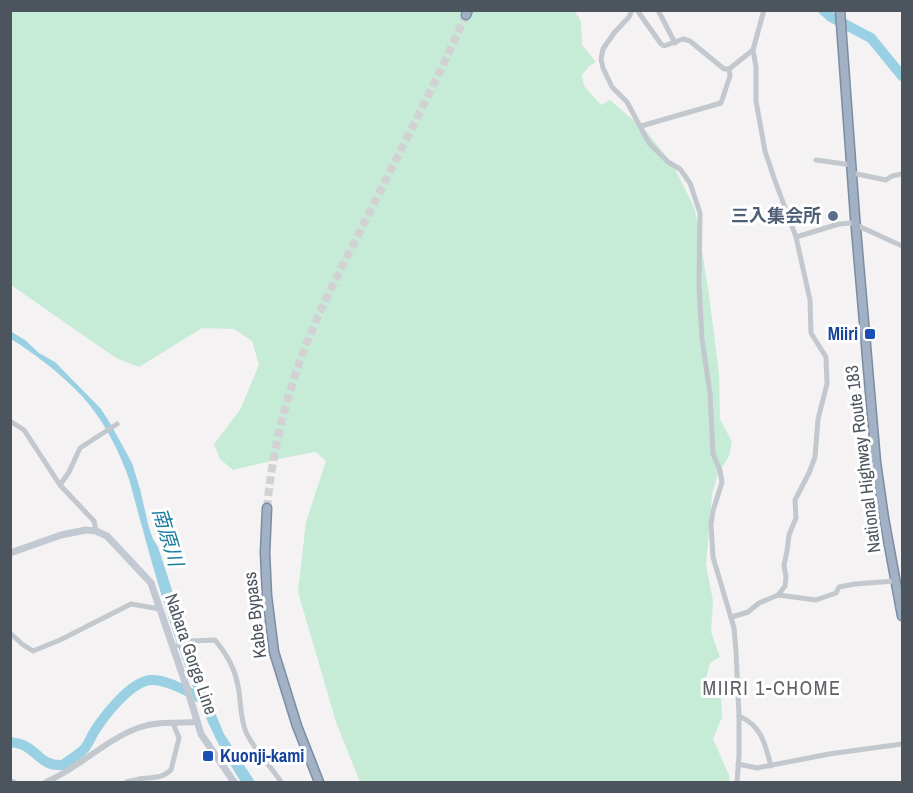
<svg xmlns="http://www.w3.org/2000/svg" width="913" height="793" viewBox="0 0 913 793" font-family="'Archivo Narrow','Noto Sans JP',sans-serif">
<style>
.green{fill:#c6ebd7}
.water{fill:#99d0e3}
.lines{fill:none;stroke-linecap:round;stroke-linejoin:round}
.river{stroke:#99d0e3;stroke-width:10}
.trunk-tunnel{stroke:#d2d2d4;stroke-width:8;stroke-dasharray:8 4;stroke-linecap:butt}
.trunk-casing{stroke:#7b8da6;stroke-width:11}
.minor{stroke:#c2c8ce;stroke-width:5}
.tertiary{stroke:#c2c8ce;stroke-width:6}
.secondary{stroke:#c2c9d3;stroke-width:7}
.trunk{stroke:#a2b1c4;stroke-width:8}
.service-dot{fill:#5c6f8a;stroke:#fff;stroke-width:2}
.transit-dot{fill:#1a4fb4;stroke:#fff;stroke-width:2}
.labels{text-anchor:middle;stroke-width:6;stroke-linejoin:round;paint-order:stroke}
.service-label{font-size:18px;font-weight:bold;fill:#4e5e75;stroke:#fff;text-anchor:end}
.transit-label{font-size:18px;font-weight:bold;fill:#164399;stroke:#fff;text-anchor:end}
.street-label{font-size:18px;fill:#4c545d;stroke:#fff}
.water-label{font-size:20px;font-style:italic;fill:#1d7d9f;stroke:#fff}
.neighbourhood-label{font-size:20px;letter-spacing:1.5px;fill:#5f6266;stroke:#fff}
</style>
<rect width="100%" height="100%" fill="#f4f2f2"/>
<path class="green" d="M10,11h565l6,11 1,23 14,17 -7,4 -7,9 2,11 17,19 9,-5 35,30 28,35 21,42 4,18 10,63 11,86 1,45 12,23 -3,14 -11,18 -6,20 -6,71 7,36 -2,31 9,25 -10,6 -5,20 16,15 1,19 -9,22 16,36 1,7h-370l-24,-60 -38,-130 8,-70 20,-61 -10,-9 -33,6 -50,12 -13,-11 -6,-15 26,-34 19,-45 -7,-24 -18,-12 -32,-1 -63,39 -23,-9 -105,-73z"/>
<path class="water" d="M10,331l15,9 14,13 16,9 46,47 9,14 22,40 8,26 9,39 4,11 5,8 14,43 8,39 44,105 31,48h-14c-9,-14 -17,-28 -25,-43 -40,-82 -63,-172 -87,-260 -10,-29 -27,-62 -49,-85 -20,-21 -45,-40 -69,-55z"/>
<g class="lines">
<g class="river">
<path d="M823,10l8,7 40,21 31,38"/>
<path d="M10,742c5,1 10,1 15,4 15,8 17,20 38,19 7,-6 16,-10 22,-17 4,-5 6,-11 9,-16 10,-16 37,-51 57,-52 16,-1 41,14 56,21"/>
</g>
<path class="trunk-tunnel" d="M267,508c4,-44 13,-87 27,-129 16,-51 41,-99 65,-146 36,-72 74,-144 107,-218"/>
<g class="trunk-casing">
<g id="trunk">
<path d="M840,10l15,207 21,245 8,56 18,98"/>
<path d="M466,15l2,-5"/>
<path d="M267,508l-2,45 2,43 7,56 23,74 22,56"/>
</g>
</g>
<g class="minor">
<path d="M632,10l-3,7 -15,16 -11,16 -2,10 2,9 9,19 15,15 22,41 19,19 12,7 10,14 10,30 -1,72 3,54 8,54 3,61 7,16 2,12 -9,29 -2,13 2,33 21,71 2,23 3,65v40l-2,26"/>
<path d="M637,10l24,34 3,2 19,-7 7,2 34,28h5"/>
<path d="M658,10l17,33"/>
<path d="M764,10l-11,40 3,17v34l9,50 9,27 22,59 14,63 1,33 15,24 1,27 -9,35 -3,38 -6,16 -14,27 1,18 -7,17 -2,16 -3,14 2,12 -1,9 -7,9"/>
<path d="M641,126l80,-23 9,-27 -1,-7 24,-19"/>
<path d="M816,160l36,5"/>
<path d="M852,173l34,7 6,-4 10,-2"/>
<path d="M796,237l43,-13 13,-1 50,23"/>
<path d="M10,421l14,9 36,55 34,36 2,10"/>
<path d="M60,485l9,-13 11,-24 37,-24"/>
<path d="M732,617l16,-5 11,-9 19,-8 38,5 20,-7 3,-6 16,-3 40,-3"/>
<path d="M10,633l12,11 11,7 27,-11 71,-36 29,5"/>
<path d="M173,647l17,-6 25,-1c11,13 20,28 23,46 3,15 2,32 8,46 8,18 25,34 35,50"/>
<path d="M739,716c23,10 26,28 32,50"/>
<path d="M738,764l19,4 72,-14 73,-10"/>
<path d="M126,782c6,-1 14,-4 21,-4 11,-1 14,0 24,-8l8,-32 -6,-15"/>
</g>
<g class="tertiary">
<path d="M10,782h3"/>
<path d="M46,782c33,-14 59,-42 92,-54 19,-7 41,-5 60,-6"/>
</g>
<path class="secondary" d="M10,553l51,-18 25,-5 10,1 11,5 44,47 36,105 14,46 33,48"/>
<use href="#trunk" class="trunk"/>
</g>
<circle class="service-dot" cx="833" cy="216" r="6"/>
<g class="transit-dot">
<rect x="864" y="328" width="12" height="12" rx="3"/>
<rect x="202" y="750" width="12" height="12" rx="3"/>
</g>
<g class="labels">
<g class="service-label">
<text x="821" y="222">三入集会所</text>
</g>
<g class="transit-label">
<text x="858" y="340">Miiri</text>
<text x="220" y="762" text-anchor="start">Kuonji-kami</text>
</g>
<g class="street-label">
<text transform="translate(863 459) rotate(-97)" y="6">National Highway Route 183</text>
<text transform="translate(255 615) rotate(-97)" y="6">Kabe Bypass</text>
<text transform="translate(191 654) rotate(71)" y="6">Nabara Gorge Line</text>
</g>
<g class="water-label">
<text transform="translate(168 537) rotate(73)" y="7">南原川</text>
</g>
<g class="neighbourhood-label">
<text x="772" y="695">MIIRI 1-CHOME</text>
</g>
</g>
<rect width="913" height="793" fill="none" stroke="#4c545d" stroke-width="24"/>
</svg>
